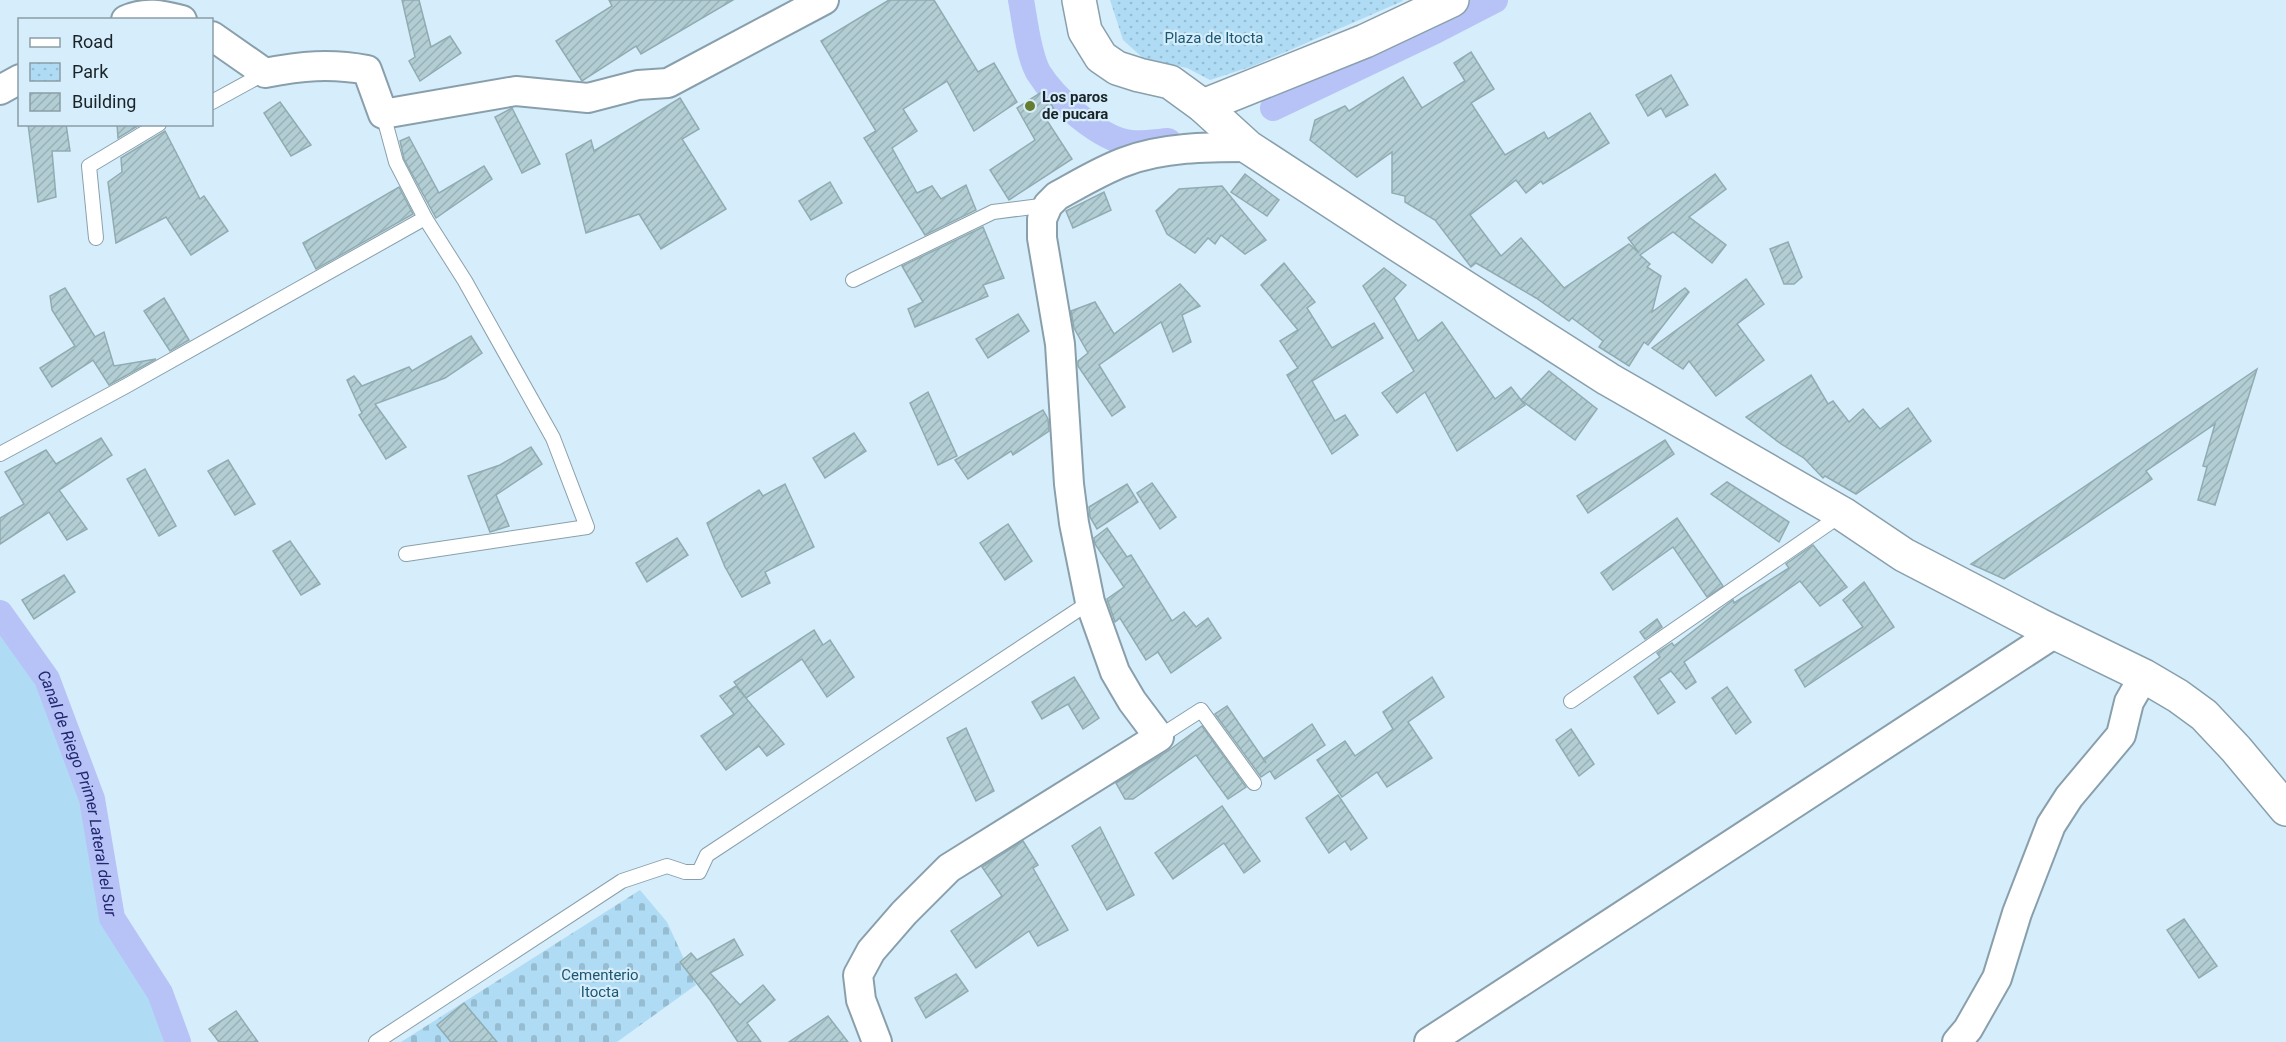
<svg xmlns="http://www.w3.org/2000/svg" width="2286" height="1042" viewBox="0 0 2286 1042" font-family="Roboto,sans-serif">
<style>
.green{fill:#afdcf4}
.cemetery{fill:url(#cemetery-stones)}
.park{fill:url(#park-dots)}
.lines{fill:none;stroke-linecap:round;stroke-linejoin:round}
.canal{stroke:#b7c3f7;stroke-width:26}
.building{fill:url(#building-hatch);stroke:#90acb1;stroke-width:1.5}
.service-casing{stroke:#89a0ac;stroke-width:16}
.minor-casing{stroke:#89a0ac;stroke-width:32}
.tertiary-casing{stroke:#89a0ac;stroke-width:36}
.secondary-casing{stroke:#89a0ac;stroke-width:36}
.service{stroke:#fff;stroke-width:14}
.minor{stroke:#fff;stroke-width:28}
.tertiary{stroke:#fff;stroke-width:33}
.secondary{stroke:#fff;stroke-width:33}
.poi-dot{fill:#657d2f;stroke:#d6eefb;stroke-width:2}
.labels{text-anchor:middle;stroke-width:4.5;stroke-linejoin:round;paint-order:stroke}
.park-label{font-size:15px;fill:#1c5771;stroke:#d6eefb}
.poi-label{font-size:15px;font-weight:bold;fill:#1a2328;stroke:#d6eefb;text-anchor:start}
.water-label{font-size:16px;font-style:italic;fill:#23276f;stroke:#d6eefb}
</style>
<defs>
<pattern id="cemetery-stones" width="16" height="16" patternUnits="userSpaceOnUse" patternTransform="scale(1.5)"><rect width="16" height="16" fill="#afdcf4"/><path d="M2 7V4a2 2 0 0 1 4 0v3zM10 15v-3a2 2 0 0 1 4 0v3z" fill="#96bcd1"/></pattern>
<pattern id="park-dots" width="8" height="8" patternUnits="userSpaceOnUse" patternTransform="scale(1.5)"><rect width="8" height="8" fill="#afdcf4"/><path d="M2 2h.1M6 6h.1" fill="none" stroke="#96bcd1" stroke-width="1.8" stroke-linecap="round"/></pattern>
<pattern id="building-hatch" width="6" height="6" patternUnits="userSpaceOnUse" patternTransform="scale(1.5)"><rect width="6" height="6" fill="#b2ced4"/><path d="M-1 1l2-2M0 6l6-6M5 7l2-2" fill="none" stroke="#98b1b6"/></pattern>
</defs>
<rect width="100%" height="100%" fill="#d6eefb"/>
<path class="green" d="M0,613l47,66 45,120 20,119 48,75 18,49h-178z"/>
<path class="cemetery" d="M640,890l27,32 29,63 -79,57h-216z"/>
<path class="park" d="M1110,0h292l1,1 -150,65 -43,14 -23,-12 -43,-9 -21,-19z"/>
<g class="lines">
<g class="canal">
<path d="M1021,0c4,21 7,53 17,72 16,26 62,68 93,71 12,1 25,-1 37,-2"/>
<path d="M1273,108l162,-77 60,-31"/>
<path id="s1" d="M0,613l47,66 45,120 20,119 48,75 18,49"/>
</g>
</g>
<g class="building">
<path d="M402,0h17l12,47 19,-11 11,17 -41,28 -11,-20 6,-4z"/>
<path d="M609,0h124l-92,54 -5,-8 -54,35 -26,-40 56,-35z"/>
<path d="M889,0h45l44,72 16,-9 23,39 -43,29 -27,-50 -44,28 14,22 -25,17 25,45 15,-7 9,13 25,-14 10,25 -51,25 -61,-97 12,-7 -55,-90z"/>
<path d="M1471,52l23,37 -23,14 34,52 39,-23 4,7 42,-26 19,30 -66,41 -2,-3 -15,12 -10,-13 -46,35 31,41 20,-18 43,50 65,-44 10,9 -11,-15 87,-64 11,15 -37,28 37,28 -14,18 -39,-31 -33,23 10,9 -3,3 14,9 -9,36 33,-24 4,4 -41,53 -4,-3 -15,24 -30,-19 4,-6 -31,-23 -3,3 -33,-23 -60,-35 -5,4 -36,-47 -30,-18v-6l-13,-3v-41l-35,25 -47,-37 5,-20 30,-14 4,5 54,-34 19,31 43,-27 -11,-18z"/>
<path d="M1671,75l17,30 -22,12 -5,-9 -13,8 -12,-21z"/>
<path d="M1043,91l13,21 -10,7 26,40 -63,41 -19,-30 45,-30 -18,-32z"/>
<path d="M680,98l19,31 -17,10 44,70 -65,40 -22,-35 -53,19 -20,-79 25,-14 3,11z"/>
<path d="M280,102l31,43 -20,11 -27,-43z"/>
<path d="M512,108l28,56 -18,9 -27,-56z"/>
<path d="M28,124h38l4,27h-18l4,46 -18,5z"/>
<path d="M117,124h24l-23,14z"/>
<path d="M165,131l35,68 4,-3 24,35 -37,24 -25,-38 -50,26 -8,-61 14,-10 -1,-14z"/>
<path d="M409,137l30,56 45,-27 8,13 -56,39 -32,-59 -4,-18z"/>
<path d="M1245,174l34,26 -12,16 -36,-24z"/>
<path d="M830,182l12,21 -31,17 -12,-19z"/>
<path d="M1222,186l44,54 -21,14 -24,-19 -6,9 -7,-6 -13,15 -28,-19 -11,-23 23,-22z"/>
<path d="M399,187l14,27 -97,55 -13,-26z"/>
<path d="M1104,192l7,18 -38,18 -7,-17z"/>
<path d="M983,227l21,51 -21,7 5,11 -73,31 -7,-18 15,-7 -21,-36z"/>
<path d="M1788,242l14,35 -8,7h-10l-14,-35z"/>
<path d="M1284,263l31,39 -8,6 25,40 42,-25 9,15 -71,43 23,40 10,-6 13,20 -26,19 -45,-79 11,-7 -18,-27 18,-11 -37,-45z"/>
<path d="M1384,268l22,17 -12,13 24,43 24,-19 53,77 16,-12 14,18 -68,46 -32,-59 -28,21 -15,-20 32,-22 -51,-85z"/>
<path d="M1746,279l18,25 -27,20 27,36 -48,36 -27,-35 -6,8 -31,-21z"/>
<path d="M1180,284l20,22 -18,9 9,27 -18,10 -12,-30 -62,43 26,42 -13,9 -34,-50v-5l10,-8 -14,-25 -3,-17 24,-9 19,32z"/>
<path d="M65,288l30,49 9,-5 10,34 42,-7 -47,26 -16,-25 -41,27 -12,-19 35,-22 -23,-36 -2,-14z"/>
<path d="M164,298l25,42 -19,11 -26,-40z"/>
<path d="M1018,314l11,17 -41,27 -12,-19z"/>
<path d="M471,336l11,17 -37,25 -70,26 31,43 -20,12 -27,-44 3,-2 -15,-33 7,-4 8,10 47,-19 3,4z"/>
<path d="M2257,369l-42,136 -17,-5 9,-33 -4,-1 12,-42 -69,47 6,8 -148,100 -33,-15z"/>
<path d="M1549,371l48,38 -22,31 -54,-40z"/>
<path d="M1811,375l17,29 5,-3 16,21 14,-13 17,20 28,-21 23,33 -75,53 -31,-18 -2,2 -19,-20 -23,-14 -35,-27z"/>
<path d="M928,392l29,64 -19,9 -28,-62z"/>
<path d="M1043,410l5,9 1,12 -36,24 -2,-4 -43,28 -13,-19z"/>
<path d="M854,433l12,18 -41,27 -12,-20z"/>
<path d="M101,438l11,17 -53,35 28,39 -20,11 -18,-28 -49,32v-26l24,-14 -19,-32 41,-22 10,14z"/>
<path d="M1665,440l9,14 -86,59 -11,-17z"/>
<path d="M531,447l11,17 -46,31 13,31 -19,6 -22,-56 32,-11z"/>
<path d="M228,460l27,44 -20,11 -27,-44z"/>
<path d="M145,469l31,57 -17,10 -32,-57z"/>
<path d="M1727,482l62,40 -10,20 -68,-48z"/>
<path d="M1152,483l24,34 -16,12 -23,-36z"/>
<path d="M785,484l29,63 -49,25 5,11 -28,14 -17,-30 -18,-44 52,-33 4,6z"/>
<path d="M1127,484l11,18 -41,27 -7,-12 -1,-10z"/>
<path d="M1677,518l46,68 -16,11 -34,-50 -60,43 -12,-17z"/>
<path d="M1008,524l24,37 -27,19 -25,-37z"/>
<path d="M1107,528l20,29 4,-2 41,66 12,-9 12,15 12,-9 13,20 -50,35 -13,-21 -12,8 -26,-42 -5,4 -8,-23 17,-12 -29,-43 -1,-6z"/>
<path d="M677,538l11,17 -41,27 -11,-19z"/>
<path d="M290,541l30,43 -19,11 -28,-44z"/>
<path d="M1813,545l34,42 -27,19 -20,-25 -116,81 12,20 -10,7 -15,-18 -12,8 16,23 -17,12 -24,-37 26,-20 -3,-4 15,-10 2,3 59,-46 1,3 55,-35 -3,-4z"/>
<path d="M64,575l11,17 -41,27 -12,-19z"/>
<path d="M1864,582l30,45 -89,60 -10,-17 68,-43 -20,-27z"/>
<path d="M1657,619l5,8 -17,12 -5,-7z"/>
<path d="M814,630l9,15 7,-5 24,37 -27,20 -25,-38 -56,39 -12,-16z"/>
<path d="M1074,677l25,41 -16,11 -15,-25 -26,15 -10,-17z"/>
<path d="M1432,677l12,20 -36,25 24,36 -45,29 -10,-15 -35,25 -25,-37 28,-19 10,15 38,-27 -10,-17z"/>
<path d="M736,686l48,58 -17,12 -8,-10 -33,24 -25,-34 33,-22 -14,-18z"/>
<path d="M1727,687l24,35 -15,12 -24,-36z"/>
<path d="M1227,706l39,57 -3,-4 49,-35 13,21 -50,34 -5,-8 -9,6 -46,-63z"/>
<path d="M1202,726l44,61 -18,12 -32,-44 -63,44h-8l-9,-16 52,-32z"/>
<path d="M966,728l28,63 -18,10 -29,-63z"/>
<path d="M1571,729l23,35 -15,12 -23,-36z"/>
<path d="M1338,795l29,43 -16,12 -6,-9 -16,12 -23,-35z"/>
<path d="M1222,806l38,55 -16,12 -20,-30 -51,36 -18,-26z"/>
<path d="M1100,827l34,68 -27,15 -35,-64z"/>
<path d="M1023,841l15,24 -5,3 35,62 -30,16 -9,-15 -53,37 -25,-37 51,-35 -20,-29z"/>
<path d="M2184,919l33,47 -18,12 -32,-48z"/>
<path d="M734,939l9,16 -33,18 30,32 23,-20 12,15 -28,23 14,19h-23l-28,-42 -30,-38 11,-9 6,7z"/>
<path d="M956,974l12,17 -42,27 -11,-20z"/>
<path d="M464,1003l33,39h-46l-14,-17z"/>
<path d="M236,1011l22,31h-39l-10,-13z"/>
<path d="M828,1016l20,26h-59z"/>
</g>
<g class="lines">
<g class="service-casing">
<g id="service">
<path d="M212,102l53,-29"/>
<path d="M383,114l13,48 29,56 40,63 88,157 34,89 -181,27"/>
<path d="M96,238l-7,-72 70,-42"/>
<path d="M853,280l140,-68 55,-7"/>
<path d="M0,454l126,-68 299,-168"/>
<path d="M1571,701l270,-186"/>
<path d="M1159,737l42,-27 53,73"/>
<path d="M376,1042l246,-161 45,-15 18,6h14l8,-17 383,-253"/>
</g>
</g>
<g class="minor-casing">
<g id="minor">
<path d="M126,20c19,-9 36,-5 56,0"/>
<path d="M212,36l53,37c36,-7 65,-10 102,-3l16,44 133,-23 72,7 50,-13 30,-2 156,-83"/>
<path d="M0,90l20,-11"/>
<path d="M877,1042l-16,-42 -3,-25 13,-24 33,-38 45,-45 210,-131 -27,-36 -17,-29 -25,-70 -16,-79 -5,-39 -9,-140 -18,-106v-19l6,-14 9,-9c22,-12 43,-25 67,-34 38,-15 84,-15 124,-15"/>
<path d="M1429,1042l626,-409"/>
<path d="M1957,1042l11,-13 29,-51 20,-65 34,-88 18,-28 52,-62 8,-33 15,-26"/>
</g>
</g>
<g class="tertiary-casing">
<path id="tertiary" d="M1203,106l162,-65 87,-41"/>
</g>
<g class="secondary-casing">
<path id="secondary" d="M1079,0l6,31 16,26 16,11 22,7 31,7 33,24 45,41 138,90 222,142 235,135 61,41 135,70 105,51 34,20 26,19 32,34 50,60"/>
</g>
<use href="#service" class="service"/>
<use href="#minor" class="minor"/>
<use href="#tertiary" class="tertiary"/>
<use href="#secondary" class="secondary"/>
</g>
<circle class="poi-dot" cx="1030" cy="106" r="6"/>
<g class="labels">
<g class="park-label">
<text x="1214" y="43">Plaza de Itocta</text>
<text x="600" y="980">Cementerio<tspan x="600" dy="17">Itocta</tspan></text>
</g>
<g class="poi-label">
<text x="1042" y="102">Los paros<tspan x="1042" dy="17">de pucara</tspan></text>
</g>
<g class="water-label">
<text dy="6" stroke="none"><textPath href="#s1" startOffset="200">Canal de Riego Primer Lateral del Sur</textPath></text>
</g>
</g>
<rect x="18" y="18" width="195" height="108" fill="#d6eefb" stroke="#8b9da7" stroke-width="1.5"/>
<rect x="30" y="38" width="30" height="9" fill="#ffffff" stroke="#8b9da7" stroke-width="1.5"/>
<text x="72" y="48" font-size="18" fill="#1a2328">Road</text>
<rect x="30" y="63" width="30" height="18" fill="url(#park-dots)" stroke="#8b9da7" stroke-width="1.5"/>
<text x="72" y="78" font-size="18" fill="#1a2328">Park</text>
<rect x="30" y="93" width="30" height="18" fill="url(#building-hatch)" stroke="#8b9da7" stroke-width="1.5"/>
<text x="72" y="108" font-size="18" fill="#1a2328">Building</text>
</svg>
